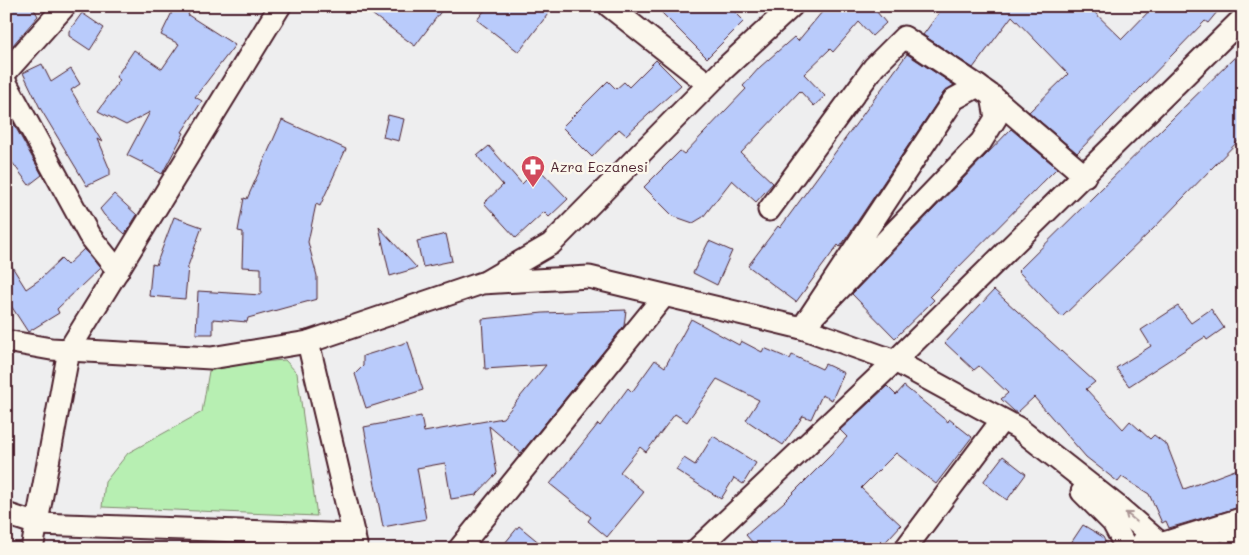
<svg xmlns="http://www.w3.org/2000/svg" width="1249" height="555" viewBox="0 0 1249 555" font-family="Mali,sans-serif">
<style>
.green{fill:#b7efb2;stroke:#80876e}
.building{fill:#b9cbfb;stroke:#4a1f2b}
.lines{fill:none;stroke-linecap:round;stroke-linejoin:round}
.minor-casing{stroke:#4a1f2b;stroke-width:25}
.major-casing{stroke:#4a1f2b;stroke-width:30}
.minor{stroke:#fbf7ec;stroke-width:21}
.major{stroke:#fbf7ec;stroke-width:26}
.oneway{stroke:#ab9695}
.labels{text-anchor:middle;stroke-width:5;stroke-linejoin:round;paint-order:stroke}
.poi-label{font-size:14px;fill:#4a1f2b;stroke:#fbf7ec;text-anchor:start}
</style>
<rect width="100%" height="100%" fill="#eeeeef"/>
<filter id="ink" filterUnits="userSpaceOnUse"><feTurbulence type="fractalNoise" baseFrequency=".02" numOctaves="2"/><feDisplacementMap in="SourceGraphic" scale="10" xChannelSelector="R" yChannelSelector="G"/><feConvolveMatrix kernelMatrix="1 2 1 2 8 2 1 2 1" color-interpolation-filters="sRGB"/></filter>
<g filter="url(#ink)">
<path class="green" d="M285,360l12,13 20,143 -215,-9 3,-25 23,-29 74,-41 7,-41 38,-8z"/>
<g class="building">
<path d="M6,6h26l6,10 -32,37z"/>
<path d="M175,6h6l9,5 -2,4 47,30 -40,52 7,4 -20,31 2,1 -22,41 -20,-11 1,-2 -2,1 -14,-7 23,-43 -24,13 -28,-14 22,-31 -4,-3 18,-27 28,19 17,-25 -18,-9z"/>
<path d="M361,6h84l-30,40z"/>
<path d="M488,6h66l-35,46 -42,-32z"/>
<path d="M655,6h74l15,15 -37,37z"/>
<path d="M827,6h45l14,17 -14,13 -13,-14 -26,30 -3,-3 -26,25 21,22 -11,10 -14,-15 -59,62 32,30 -17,19 -24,-22 -29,37 -10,6 -20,-7 -29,-29 36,-36 4,3 62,-65 -3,-3 17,-19 34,-30 4,4z"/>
<path d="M944,6h144l34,33 32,-33h68l-14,17 -3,-2 -128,132 -48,-41 39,-38 -56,-58 -39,52 -50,-33z"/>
<path d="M82,13l22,15 -14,22 -21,-14v-5z"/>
<path d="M1243,49v87l-91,94 -90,87 -44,-46z"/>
<path d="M907,54l47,31 -10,7 -99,148 -5,7 -2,-2 -42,57 -48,-36 30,-40 2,2z"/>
<path d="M656,60l25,25 -55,50 -7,-6 -27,28 -30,-30 46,-46 8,8 8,-7 5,5z"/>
<path d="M42,64l9,18 20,-13 9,15 -9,6 31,52 -5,-3 13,31v5l-23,11 -47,-78 -17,-35z"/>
<path d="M6,110l36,65 -13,10 -23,-31z"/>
<path d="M388,115l16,4 -5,22 -16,-4z"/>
<path d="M282,120l64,29 -26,57 -4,-2 -8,38 9,34v23l-69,19 -1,4 -34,-3v15h-17l2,-43 63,4v-27l-19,-1 1,-35 -5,-1 6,-33 3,1z"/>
<path d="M1011,129l46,39 -127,128 4,4 -39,38 -43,-44z"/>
<path d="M489,146l33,38 16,-16 30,31 -19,18 -5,-5 -28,26 -32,-35 19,-18 -26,-29z"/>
<path d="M114,194l23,21 -12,19 -21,-19 -4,-6z"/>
<path d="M174,217l28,10 -14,39 -3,33 -36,-3 3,-32 4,1z"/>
<path d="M379,227l38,41 -27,8z"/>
<path d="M446,234l6,27 -29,6 -6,-26z"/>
<path d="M709,241l23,10 -15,34 -24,-12z"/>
<path d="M84,249l16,19 -43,41 2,4 -31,19 -22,-34v-41l20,32 13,-9 22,-21 6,6z"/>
<path d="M994,290l101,92 -9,7 37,40 7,-8 20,18 4,-4 13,10 17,44 59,-22v39l-74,22 -3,-7 -4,2 -13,-29 -27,-17 -4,5 -32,-25 -52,-60 -17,16 -3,-2 -13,-12 7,-6 -29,-27 -5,4 -29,-27z"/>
<path d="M1178,306l13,17 20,-14 13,19 -17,12 -2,-3 -76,49 -13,-18 35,-22 -10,-16z"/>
<path d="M626,310l-2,16 -103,127 -32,-27 8,47 -21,22 -25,4 -6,-36 -28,5 9,51 -43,8 -19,-100 57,-11 3,16 79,-14 43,-53 -61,4 -3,-50 61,-6z"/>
<path d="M691,319l48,26 2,-4 21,11 2,-4 26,11 2,-4 30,14 3,-5 19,9 -12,27 -10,-5 -11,24 -8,-3 -20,29 -37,-25 13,-20 -42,-21 -30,43 -12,-8 -29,38 -6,-5 -20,25 24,20 -37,45 -19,-16 3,-4 -41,-33 48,-60 2,2 28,-38 4,4 23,-32 10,7z"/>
<path d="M408,342l15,48 -57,18 -11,-34 8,-8v-10z"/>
<path d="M887,386l9,9 8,-9 44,36 1,-3 23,18 -36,47 -40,-31 -35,35 40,37 -22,24h-121l-12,-14 38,-33 47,-47 16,-18 -7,-7z"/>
<path d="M713,436l43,27 -13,21 -9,-6 -13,21 -45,-29 8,-12 11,7z"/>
<path d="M1003,456l23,18 -19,26 -24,-18z"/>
<path d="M1083,525l20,12 6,12h-42z"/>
<path d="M519,526l28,23h-47z"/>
</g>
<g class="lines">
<g class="minor-casing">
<g id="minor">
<path d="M609,6l99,78"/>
<path d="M6,72l59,-66"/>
<path d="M6,83l83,152 29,36"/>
<path d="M978,86l14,10 4,22 -15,24 -179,186 152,-229z"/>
<path d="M992,96l93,80"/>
<path d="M769,210l105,-143 30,-30 74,49"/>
<path d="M487,281l64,-37 173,-175 68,-63"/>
<path d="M6,341l45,8 160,9 97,-16 174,-59 107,-6 213,51 93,33 123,67 98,77 51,44"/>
<path d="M308,342l49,207"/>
<path d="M1082,492l31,31 14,26"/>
<path d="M6,514l31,10 317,11"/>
<path d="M32,549l37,-199 211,-344"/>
<path d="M459,549l205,-253"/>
<path d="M697,549l198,-188 348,-343"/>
<path d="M905,549l97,-129"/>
</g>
</g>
<g class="major-casing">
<g id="major">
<path d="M1140,549l5,-6 21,2 77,-24"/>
<path d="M1233,549l10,-4"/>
</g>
</g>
<use href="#minor" class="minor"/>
<use href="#major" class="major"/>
</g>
<defs><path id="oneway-shaft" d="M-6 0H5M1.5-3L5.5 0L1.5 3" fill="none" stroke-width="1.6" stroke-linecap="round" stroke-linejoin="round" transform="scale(1.25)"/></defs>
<use class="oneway" href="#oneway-shaft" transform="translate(1131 517) rotate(-141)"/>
</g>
<defs>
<g id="pharmacy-pin" transform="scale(1.25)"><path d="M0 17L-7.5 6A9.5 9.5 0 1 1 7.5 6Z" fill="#d1495b" stroke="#fbf7ec"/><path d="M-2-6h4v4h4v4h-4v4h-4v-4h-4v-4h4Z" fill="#fff"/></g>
</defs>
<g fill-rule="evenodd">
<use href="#pharmacy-pin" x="533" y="167"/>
</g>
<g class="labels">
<g class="poi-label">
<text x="550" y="172">Azra Eczanesi</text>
</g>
</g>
<rect width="1249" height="555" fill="none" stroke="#fbf7ec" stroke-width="25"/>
<rect x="12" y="12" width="1224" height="530" fill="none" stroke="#4a1f2b" stroke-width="2" filter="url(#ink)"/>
</svg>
